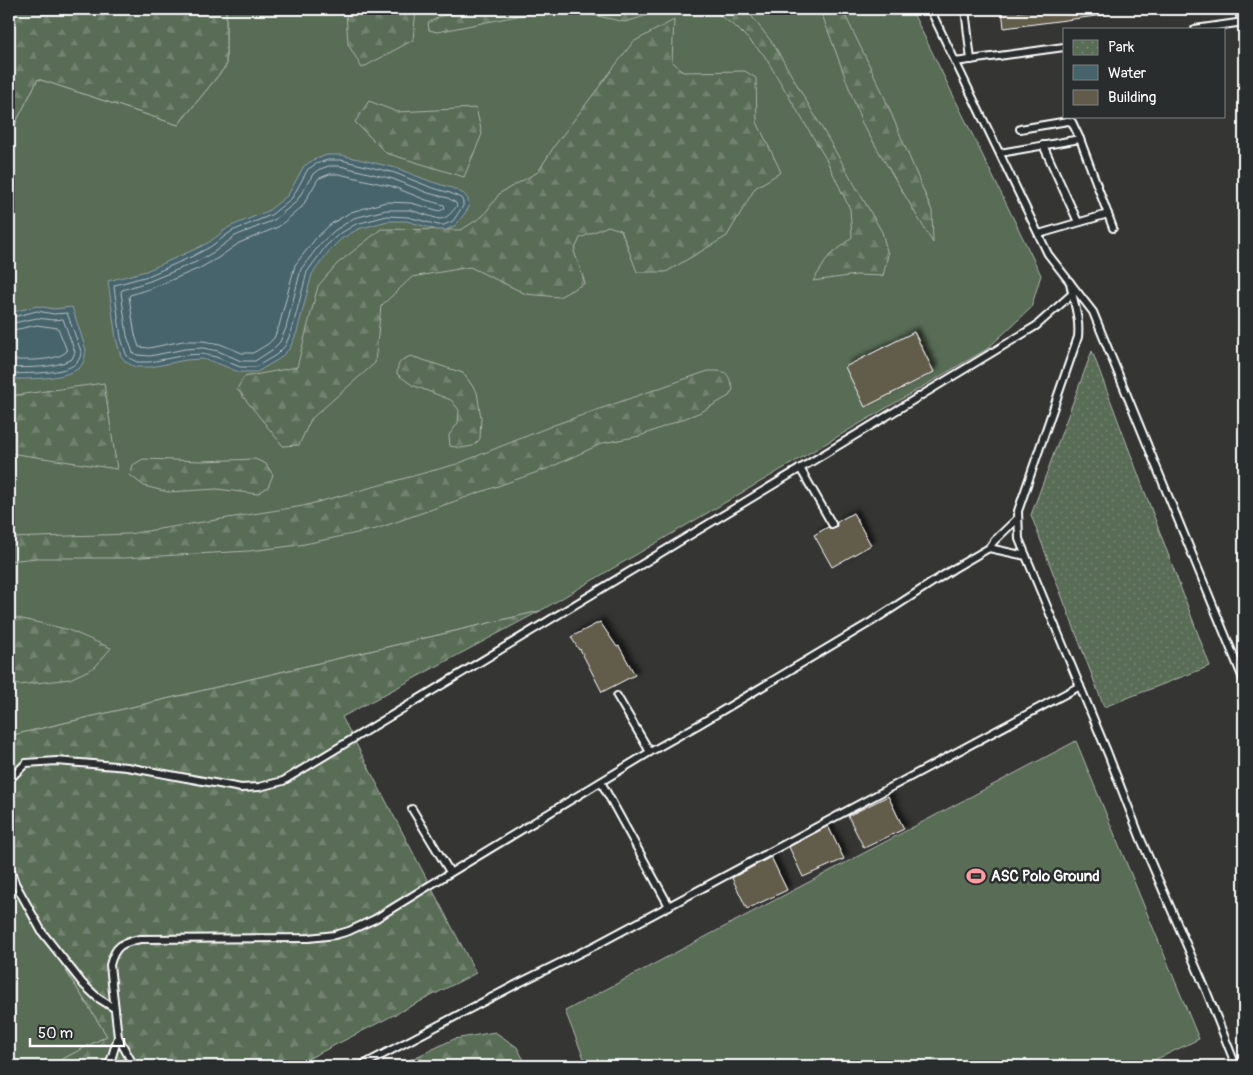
<svg xmlns="http://www.w3.org/2000/svg" width="1253" height="1075" viewBox="0 0 1253 1075" font-family="Pangolin,sans-serif">
<style>
.green{fill:#596c56;stroke:#acb6aa}
.forest{fill:url(#forest-firs);stroke:#acb6aa}
.park{fill:url(#park-dots);stroke:#acb6aa}
.water{fill:#47646c;stroke:#91a2a7}
.lines{fill:none;stroke-linecap:round;stroke-linejoin:round}
.shore{stroke:#b5c1c4;stroke-width:1}
.building{fill:#625b4b;stroke:#fff;filter:url(#shadow)}
.service-casing{stroke:#fff;stroke-width:10}
.service{stroke:#2a2d2e;stroke-width:6}
.labels{text-anchor:middle;stroke-width:5;stroke-linejoin:round;paint-order:stroke}
.poi-label{font-size:15px;font-weight:bold;fill:#fff;stroke:#2a2d2e;text-anchor:start}
</style>
<defs>
<pattern id="forest-firs" width="22" height="20" patternUnits="userSpaceOnUse" patternTransform="scale(1.25)"><rect width="22" height="20" fill="#596c56"/><path d="M5 1l3.5 6h-7zM16 11l3.5 6h-7z" fill="#72826f"/></pattern>
<pattern id="park-dots" width="8" height="8" patternUnits="userSpaceOnUse" patternTransform="scale(1.25)"><rect width="8" height="8" fill="#596c56"/><path d="M2 2h.1M6 6h.1" fill="none" stroke="#72826f" stroke-width="1.8" stroke-linecap="round"/></pattern>
<filter id="shadow"><feDropShadow dx="4.5" dy="-4.5" stdDeviation="2.5" flood-color="#0009"/></filter>
</defs>
<rect width="100%" height="100%" fill="#353634"/>
<filter id="ink" filterUnits="userSpaceOnUse"><feTurbulence type="fractalNoise" baseFrequency=".02" numOctaves="2"/><feDisplacementMap in="SourceGraphic" scale="10" xChannelSelector="R" yChannelSelector="G"/><feConvolveMatrix kernelMatrix="1 2 1 2 8 2 1 2 1" color-interpolation-filters="sRGB"/></filter>
<g filter="url(#ink)">
<g class="green">
<path d="M226,9h685l130,266 -10,33 -44,41 -447,262 -531,125v-600l29,-57 140,46 48,-59z"/>
<path d="M1076,741l123,298 -57,27h-555l-22,-55z"/>
<path d="M9,880l98,156 -58,30h-40z"/>
</g>
<g class="forest">
<path d="M9,9h217v57l-48,59 -140,-46 -29,57z"/>
<path d="M347,9h69l-3,31 -51,28 -14,-24 -2,-31z"/>
<path d="M482,9h175l-12,7 -20,6 -51,-11 -42,2 -95,19 -8,-2 -1,-7 13,-7z"/>
<path d="M711,9h35l28,36 108,187 6,23 -5,21 -27,-1 -43,6 16,-25 23,-19 -2,-28 -24,-50 -62,-104 -27,-27z"/>
<path d="M820,9h22l39,80 51,122 1,32 -71,-120z"/>
<path d="M674,20l-2,41 11,11 62,-1 11,7 1,44 24,50 -26,16 -28,48 -61,36h-29l-16,-42 -13,-4 -28,12 -6,13 11,32 -26,14 -33,-3 -56,-27 -58,10 -31,29 -6,57 -64,56 -12,26 -16,1 -46,-57 7,-12 53,-10 21,-81 19,-22 44,-35 80,1 22,-14 17,-23 38,-21 17,-27 78,-103z"/>
<path d="M369,101l28,11 79,-4 6,26 -18,43 -78,-24 -31,-31z"/>
<path d="M411,356l52,17 14,19 4,26 -1,21 -7,7 -12,2 -11,-2 -1,-11 9,-12 1,-13 -8,-10 -39,-15 -15,-11c1,-12 2,-13 14,-18z"/>
<path d="M708,371c20,0 19,0 25,18l-4,7 -28,16 -61,24 -37,7 -54,25 -173,61 -76,16 -51,6 -125,7h-88l-27,3v-23l119,-4 175,-28 154,-42 97,-39z"/>
<path d="M104,383l13,86 -108,-16v-57z"/>
<path d="M143,459l60,2 52,-2 11,5 7,11 -5,12 -11,7 -40,-5 -49,3 -24,-6 -14,-11 3,-10z"/>
<path d="M540,611l-198,106 134,256 -182,93h-245l58,-30 -98,-156v-144z"/>
<path d="M9,616l57,13 45,19 -16,19 -25,12 -51,6 -10,-4z"/>
<path d="M495,1032l22,15 10,19h-130l57,-27z"/>
</g>
<path class="park" d="M1092,351l118,315 -106,41 -73,-192z"/>
<g class="water">
<path d="M327,155h14l55,13 36,14 20,6 12,6 4,5 1,8 -4,6 -9,12 -10,5h-9l-30,-9h-19l-30,8 -17,10 -11,11 -18,24 -15,58 -7,16 -11,11 -22,13h-18l-25,-10 -12,-3 -16,1 -35,7h-16l-9,-5 -5,-6 -5,-17 -8,-58 38,-10 45,-20 17,-8 21,-16 39,-16 20,-16 16,-29 9,-6z"/>
<path d="M37,306l17,3 18,-2 14,43c-1,6 -2,14 -7,18 -17,12 -51,11 -70,11v-66z"/>
</g>
<g class="lines">
<g class="shore">
<path d="M328,160h13l54,13 35,14 20,6 11,5 2,4v4l-10,15 -9,4h-6l-30,-8 -21,-1 -31,8 -18,11 -12,11 -19,26 -15,58 -7,16 -9,9 -20,12h-16l-24,-10 -14,-3 -16,1 -36,7h-13l-8,-4 -3,-4 -5,-16 -7,-51 1,-2 33,-9 45,-20 17,-9 22,-16 39,-16 21,-17 16,-29 8,-5z"/>
<path d="M329,166h11l53,13 35,14 20,5 8,5 1,3c-5,6 -10,13 -18,13l-29,-9h-24l-32,8 -20,13 -13,12 -20,26 -15,59 -6,14 -8,8 -17,11h-14l-23,-10 -15,-3 -18,1 -35,7 -12,-1 -5,-2 -6,-17 -6,-44 1,-2 28,-9 46,-19 18,-10 21,-16 39,-16 22,-18 17,-28 5,-4z"/>
<path d="M330,174h9l52,12 35,14 18,5 1,3 -5,3 -29,-8 -25,-1 -35,10 -20,12 -15,14 -21,27 -16,61 -5,12 -6,6 -15,9h-11l-22,-9 -17,-3h-20l-34,7 -10,-1 -4,-12 -6,-38 1,-2 22,-7 48,-20 18,-10 21,-15 39,-16 24,-20 16,-28z"/>
<path d="M9,318l28,-7 17,3 13,-1 14,38c0,4 -1,8 -4,11 -10,13 -52,11 -68,12"/>
<path d="M9,324l28,-6 16,2 10,-1 12,33 -3,7c-20,10 -42,8 -63,9"/>
<path d="M9,331l28,-6 21,3 9,23c-10,11 -44,9 -58,9"/>
</g>
</g>
<g class="building">
<path d="M1002,9h16v3l23,-3h63v6l-100,13z"/>
<path d="M914,332l20,40 -69,35 -20,-40z"/>
<path d="M853,513l18,32 -39,22 -18,-32 14,-8 2,2h4l3,-3v-4z"/>
<path d="M600,622l17,25 2,-1 16,29 -33,17 -22,-43 -1,1 -8,-13z"/>
<path d="M888,796l16,33 -40,19 -16,-32z"/>
<path d="M828,826l16,33 -41,18 -14,-30z"/>
<path d="M771,857l16,33 -40,19 -15,-31z"/>
</g>
<g class="lines">
<g class="service-casing">
<g id="service">
<path d="M930,9l118,245 45,58 151,369"/>
<path d="M965,9l6,51"/>
<path d="M1239,9l2,13"/>
<path d="M1195,29l49,-7"/>
<path d="M955,62l109,-15"/>
<path d="M1020,129l48,-8 4,1 8,17"/>
<path d="M1043,145l35,77"/>
<path d="M1000,153l80,-14 33,89"/>
<path d="M1039,234l69,-20"/>
<path d="M1070,282c3,20 10,34 8,55l-60,174 1,28 89,215 32,83 66,153 30,76"/>
<path d="M800,468l32,56"/>
<path d="M1018,518l-24,23 -5,7 37,8"/>
<path d="M617,696l33,56"/>
<path d="M9,780l17,-17 31,-2 70,6 114,21 18,-1 24,-6 753,-455 36,-32"/>
<path d="M601,782l68,124"/>
<path d="M412,809l38,63"/>
<path d="M9,866l6,17 27,49 41,52 15,14 16,10"/>
<path d="M118,1037l-8,-72c5,-20 12,-22 30,-26l169,-1 26,-3 14,-4 26,-12 47,-29 228,-138 48,-27 173,-103 82,-53 36,-21"/>
<path d="M109,1066l9,-29 16,29"/>
<path d="M361,1066l160,-84 75,-37 484,-259"/>
</g>
</g>
<use href="#service" class="service"/>
</g>
</g>
<defs>
<g id="stadium-bare" transform="scale(1.5)"><path d="M0-5a6.5 5 0 1 0 0 10a6.5 5 0 1 0 0-10ZM-3.5-1.8h7v3.6h-7Z" fill="#ff9aa2" stroke="#2a2d2e" stroke-width="2.5" paint-order="stroke"/></g>
</defs>
<g fill-rule="evenodd">
<use href="#stadium-bare" x="976" y="876"/>
</g>
<g class="labels">
<g class="poi-label">
<text x="991" y="881">ASC Polo Ground</text>
</g>
</g>
<rect width="1253" height="1075" fill="none" stroke="#2a2d2e" stroke-width="30"/>
<rect x="15" y="15" width="1223" height="1045" fill="none" stroke="#fff" stroke-width="2" filter="url(#ink)"/>
<rect x="1063" y="28" width="162" height="90" fill="#2a2d2e" stroke="#7f8182"/>
<rect x="1073" y="40" width="25" height="15" fill="url(#park-dots)" stroke="#7f8182"/>
<text x="1108" y="52" font-size="15" fill="#ffffff">Park</text>
<rect x="1073" y="65" width="25" height="15" fill="#47646c" stroke="#7f8182"/>
<text x="1108" y="78" font-size="15" fill="#ffffff">Water</text>
<rect x="1073" y="90" width="25" height="15" fill="#625b4b" stroke="#7f8182"/>
<text x="1108" y="102" font-size="15" fill="#ffffff">Building</text>
<path d="M30 1038v8h94v-8" fill="none" stroke="#ffffff" stroke-width="2.5"/>
<text x="38" y="1038" font-size="15" fill="#ffffff" stroke="#2a2d2e" stroke-width="4" paint-order="stroke">50 m</text>
</svg>
